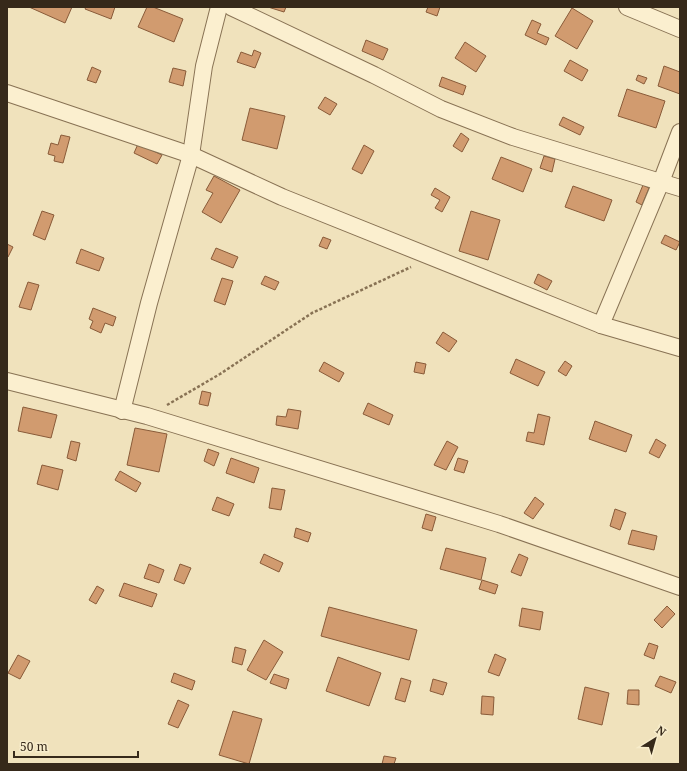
<svg xmlns="http://www.w3.org/2000/svg" width="687" height="771" viewBox="0 0 687 771" font-family="'Noto Serif',serif">
<style>
.building{fill:#d19b6f;stroke:#895b39}
.lines{fill:none;stroke-linecap:round;stroke-linejoin:round}
.street-casing{stroke:#887254;stroke-width:18}
.path{stroke:#887254;stroke-width:2.5;stroke-dasharray:3 2;stroke-linecap:butt}
.street{stroke:#fbefcf;stroke-width:16}
</style>
<rect width="100%" height="100%" fill="#f0e2bc"/>
<g class="building">
<path d="M29,7h43l-7,16z"/>
<path d="M86,7h29l-4,12 -26,-10z"/>
<path d="M147,7h6l30,12 -9,23 -36,-15z"/>
<path d="M268,7h18l-2,5z"/>
<path d="M428,7h12l-3,9 -11,-4z"/>
<path d="M572,8l21,13 -16,28 -22,-13z"/>
<path d="M532,20l9,4 -4,9 12,5 -3,7 -21,-10z"/>
<path d="M366,40l22,9 -5,11 -21,-9z"/>
<path d="M465,42l21,14 -10,16 -21,-14z"/>
<path d="M254,50l7,3 -6,15 -18,-6 4,-10 11,4z"/>
<path d="M570,60l18,10 -6,11 -18,-10z"/>
<path d="M664,66l16,6v22l-22,-8z"/>
<path d="M92,67l9,4 -5,12 -9,-3z"/>
<path d="M173,68l13,3 -3,15 -14,-4z"/>
<path d="M638,75l9,3 -3,6 -8,-4z"/>
<path d="M442,77l24,9 -3,9 -24,-9z"/>
<path d="M627,89l38,12 -9,27 -38,-12z"/>
<path d="M325,97l12,7 -7,11 -12,-7z"/>
<path d="M250,108l35,8 -8,33 -35,-9z"/>
<path d="M563,117l21,10 -4,8 -21,-10z"/>
<path d="M461,133l8,6 -7,13 -9,-6z"/>
<path d="M61,135l9,2 -7,26 -9,-2 1,-5 -7,-2 3,-11 7,2z"/>
<path d="M138,144l24,11 -5,9 -23,-11z"/>
<path d="M364,145l10,6 -12,23 -10,-5z"/>
<path d="M544,156l11,3 -3,13 -12,-4z"/>
<path d="M501,157l31,12 -9,23 -31,-13z"/>
<path d="M214,176l26,14 -19,33 -19,-11 11,-19 -7,-3z"/>
<path d="M643,185l6,3 -7,17 -6,-3z"/>
<path d="M573,186l39,14 -8,21 -39,-14z"/>
<path d="M435,188l15,9 -8,15 -7,-4 5,-8 -9,-5z"/>
<path d="M42,211l12,4 -9,25 -12,-5z"/>
<path d="M471,211l29,9 -12,40 -29,-9z"/>
<path d="M665,235l15,7 -4,8 -15,-7z"/>
<path d="M323,237l8,3 -4,9 -8,-3z"/>
<path d="M7,244l6,3 -5,10 -1,-1z"/>
<path d="M216,248l22,9 -5,11 -22,-9z"/>
<path d="M81,249l23,9 -5,13 -23,-8z"/>
<path d="M538,274l14,7 -5,9 -13,-7z"/>
<path d="M265,276l14,6 -4,8 -14,-6z"/>
<path d="M222,278l11,3 -8,24 -11,-4z"/>
<path d="M28,282l11,3 -8,25 -12,-3z"/>
<path d="M93,308l23,9 -3,9 -8,-3 -4,10 -11,-5 3,-7 -4,-2z"/>
<path d="M443,332l14,9 -8,11 -13,-9z"/>
<path d="M516,359l29,13 -7,14 -28,-13z"/>
<path d="M565,361l7,5 -6,10 -8,-5z"/>
<path d="M324,362l20,11 -5,9 -20,-11z"/>
<path d="M416,362l10,2 -2,10 -10,-2z"/>
<path d="M202,391l9,2 -3,13 -9,-2z"/>
<path d="M368,403l25,12 -4,10 -26,-11z"/>
<path d="M23,407l34,8 -6,23 -33,-7z"/>
<path d="M288,409l13,2 -3,18 -22,-4 1,-9 9,1z"/>
<path d="M538,414l12,3 -6,28 -18,-4 2,-9 6,1z"/>
<path d="M595,421l37,14 -6,17 -37,-13z"/>
<path d="M135,428l32,6 -8,38 -32,-7z"/>
<path d="M656,439l10,6 -7,13 -10,-5z"/>
<path d="M71,441l9,2 -4,18 -9,-3z"/>
<path d="M447,441l11,6 -12,23 -12,-5z"/>
<path d="M208,449l11,4 -5,13 -10,-5z"/>
<path d="M231,458l28,10 -5,15 -28,-10z"/>
<path d="M458,458l10,3 -4,12 -10,-3z"/>
<path d="M42,465l21,5 -5,20 -21,-6z"/>
<path d="M120,471l21,12 -5,9 -21,-12z"/>
<path d="M272,488l13,2 -4,20 -12,-2z"/>
<path d="M217,497l17,7 -5,12 -17,-6z"/>
<path d="M535,497l9,7 -11,15 -9,-6z"/>
<path d="M615,509l11,4 -6,17 -10,-4z"/>
<path d="M426,514l10,3 -4,14 -10,-3z"/>
<path d="M296,528l15,5 -3,9 -14,-5z"/>
<path d="M632,530l25,6 -3,14 -26,-6z"/>
<path d="M446,548l40,10 -5,22 -41,-11z"/>
<path d="M264,554l19,9 -4,9 -19,-9z"/>
<path d="M519,554l9,4 -7,18 -10,-4z"/>
<path d="M149,564l15,6 -5,13 -15,-5z"/>
<path d="M180,564l11,4 -7,16 -10,-4z"/>
<path d="M482,580l16,5 -3,9 -16,-5z"/>
<path d="M124,583l33,11 -5,13 -33,-11z"/>
<path d="M97,586l7,4 -8,14 -7,-4z"/>
<path d="M667,606l8,8 -13,14 -8,-8z"/>
<path d="M329,607l88,23 -8,30 -88,-24z"/>
<path d="M522,608l21,4 -3,18 -21,-4z"/>
<path d="M264,640l19,12 -17,28 -19,-10z"/>
<path d="M649,643l9,3 -4,13 -10,-4z"/>
<path d="M235,647l11,3 -4,15 -10,-3z"/>
<path d="M495,654l11,5 -7,17 -11,-4z"/>
<path d="M18,655l12,6 -10,18 -12,-6z"/>
<path d="M338,657l43,16 -12,33 -43,-15z"/>
<path d="M174,673l21,8 -3,9 -21,-8z"/>
<path d="M274,674l15,5 -3,10 -16,-6z"/>
<path d="M660,676l16,6 -5,11 -16,-7z"/>
<path d="M401,678l10,3 -6,21 -10,-3z"/>
<path d="M433,679l14,4 -4,12 -13,-4z"/>
<path d="M585,687l24,6 -7,32 -24,-6z"/>
<path d="M628,690h11v15l-12,-1z"/>
<path d="M482,696l12,1 -1,18 -12,-1z"/>
<path d="M178,700l11,5 -11,23 -10,-4z"/>
<path d="M233,711l29,8 -13,45 -30,-9z"/>
<path d="M384,756l12,2 -2,6h-12z"/>
</g>
<g class="lines">
<g class="street-casing">
<g id="street">
<path d="M231,7l143,68 67,34 72,28 167,51"/>
<path d="M627,7l53,22"/>
<path d="M7,93l184,62 91,42 319,128"/>
<path d="M680,132l-19,50 -60,143 79,23"/>
<path d="M7,381l140,35 352,108 181,63"/>
<path d="M122,411l27,-108 42,-148 13,-89 15,-59"/>
</g>
</g>
<path class="path" d="M167,405l53,-31 92,-61 99,-46"/>
<use href="#street" class="street"/>
</g>
<rect width="687" height="771" fill="none" stroke="#36291a" stroke-width="16"/>
<g transform="translate(655 739) rotate(37)" stroke="#f7eccb" stroke-width="3" paint-order="stroke">
<path d="M0-3L7 15L0 10L-7 15Z" fill="#36291a"/>
<text y="-6" font-size="11" font-weight="bold" text-anchor="middle" fill="#36291a">N</text>
</g>
<path d="M14 751v6h124v-6" fill="none" stroke="#36291a" stroke-width="2"/>
<text x="20" y="751" font-size="12" fill="#36291a" stroke="#f7eccb" stroke-width="3" paint-order="stroke">50 m</text>
</svg>
